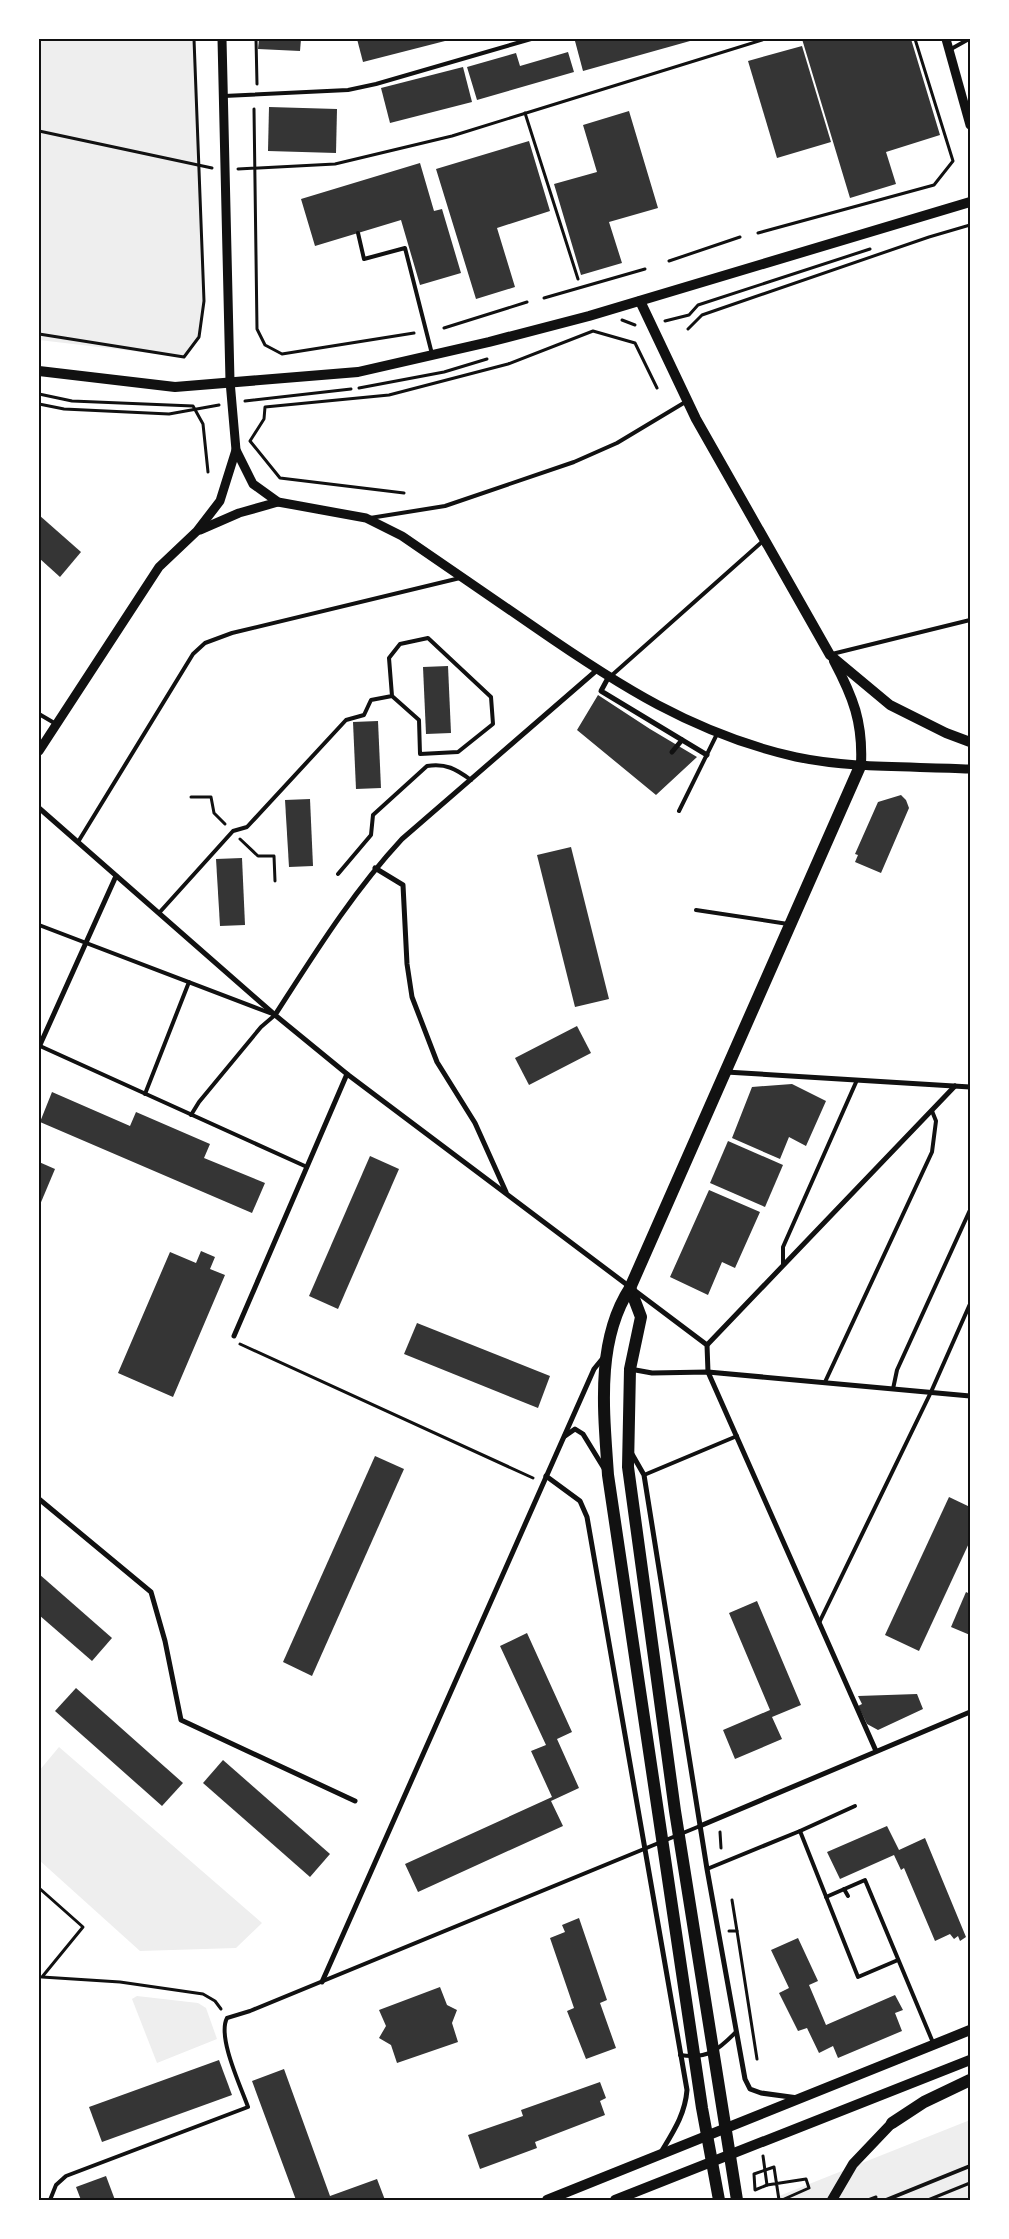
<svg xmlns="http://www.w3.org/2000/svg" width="1009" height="2239" viewBox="0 0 1009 2239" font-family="Helvetica,sans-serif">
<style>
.green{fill:#eee}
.building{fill:#353535}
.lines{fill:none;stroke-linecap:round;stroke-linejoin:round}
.path{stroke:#111;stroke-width:3}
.service{stroke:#111;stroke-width:4}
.minor{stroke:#111;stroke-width:5}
.tertiary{stroke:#111;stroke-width:9}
.secondary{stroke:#111;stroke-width:10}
.primary{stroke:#111;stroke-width:12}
.neatline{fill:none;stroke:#111;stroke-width:2}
</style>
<rect width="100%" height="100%" fill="#fff"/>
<g class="green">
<path d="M39,39h155l10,262 -5,36 -15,20 -145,-17z"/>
<path d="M59,1747l203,176 -26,25 -96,3 -101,-91v-89z"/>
<path d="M137,1996l61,7 8,5 11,31 -60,24 -25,-64z"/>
<path d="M970,2120v80h-201z"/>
</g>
<g class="building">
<path d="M259,39h42l-1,12 -42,-2z"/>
<path d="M357,39h87l1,2 -82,21z"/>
<path d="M583,39h106l1,2 -107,30 -8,-30z"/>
<path d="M802,39h109l29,96 -54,17 10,32 -46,14z"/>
<path d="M802,46l29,96 -54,16 -29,-97z"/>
<path d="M568,52l6,20 -97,28 -10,-33 49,-14 4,13z"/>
<path d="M463,67l9,35 -82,21 -9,-35z"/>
<path d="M269,107l68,2 -1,44 -68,-2z"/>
<path d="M629,111l29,97 -49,14 13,41 -41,12 -27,-91 43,-12 -14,-47z"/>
<path d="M529,141l21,70 -53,17 18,59 -39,12 -40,-130z"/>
<path d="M420,163l14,48 8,-2 19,64 -41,12 -19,-65 -86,26 -14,-47z"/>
<path d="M39,515l42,37 -21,25 -21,-19z"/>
<path d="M448,666l3,67 -25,1 -3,-67z"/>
<path d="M598,695l52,34 47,28 -41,38 -79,-65z"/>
<path d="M378,721l3,67 -25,1 -3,-67z"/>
<path d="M901,795l5,5 3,8 -28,65 -26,-11 3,-7 -3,-1 23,-52z"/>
<path d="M310,799l3,67 -24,1 -4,-67z"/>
<path d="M571,847l38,152 -34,8 -38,-152z"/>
<path d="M242,858l3,67 -25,1 -4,-67z"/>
<path d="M577,1026l14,27 -62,32 -14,-27z"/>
<path d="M792,1084l34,17 -20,45 -17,-9 -9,22 -48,-21 20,-51z"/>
<path d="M52,1092l78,34 6,-14 74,32 -6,14 61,25 -13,30 -212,-91z"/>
<path d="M728,1141l55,24 -18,42 -55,-24z"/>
<path d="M370,1156l29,13 -61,140 -29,-13z"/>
<path d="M39,1162l16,7 -16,38z"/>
<path d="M709,1190l51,22 -25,56 -13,-6 -14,33 -38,-18z"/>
<path d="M201,1251l14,6 -5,12 15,6 -52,122 -55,-24 52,-121 26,11z"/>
<path d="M417,1323l133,53 -12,32 -134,-54z"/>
<path d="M375,1456l29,13 -92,207 -29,-14z"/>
<path d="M949,1497l21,10v34l-51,110 -34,-16z"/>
<path d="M39,1574l73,64 -20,23 -53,-46z"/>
<path d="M966,1592l4,2v41l-19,-8z"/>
<path d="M757,1601l44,104 -29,12 10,22 -47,20 -12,-29 47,-20 -41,-97z"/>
<path d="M527,1633l45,99 -15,7 22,49 -28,13 12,25 -145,66 -13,-28 147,-67 -21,-46 15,-6 -46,-99z"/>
<path d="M76,1688l107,95 -21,23 -107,-95z"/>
<path d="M917,1694l6,15 -45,21 -11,-6 -9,-18 4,-2 -4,-8z"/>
<path d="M223,1760l107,94 -20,23 -107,-94z"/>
<path d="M887,1826l12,24 26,-12 41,99 -6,4 -2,-5 -4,3 -4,-5 -15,7 -31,-73 -3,2 -7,-15 -54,24 -13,-27z"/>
<path d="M579,1918l28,82 -7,3 16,45 -30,11 -19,-48 7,-3 -24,-70 15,-6 -3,-7z"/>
<path d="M798,1938l20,43 -9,4 17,40 69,-30 8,15 -8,3 7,18 -64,27 -5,-12 -14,7 -12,-25 -9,3 -19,-38 10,-5 -18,-38z"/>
<path d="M440,1987l7,18 10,5 -5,13 6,19 -61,21 -6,-18 -12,-7 7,-12 -7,-16z"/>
<path d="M219,2060l13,35 -130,47 -13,-35z"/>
<path d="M284,2069l46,127 47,-17 8,21h-89l-44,-119z"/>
<path d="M600,2082l6,16 -6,3 5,14 -70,27 2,6 -57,21 -12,-34 55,-19 -2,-6z"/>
<path d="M106,2176l9,24h-34l-5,-13z"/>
</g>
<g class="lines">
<g class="path">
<path d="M256,39l1,45"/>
<path d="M254,109l3,220 8,16 17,9 132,-21"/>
<path d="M525,113l53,166"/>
<path d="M39,131l173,37"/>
<path d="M238,169l97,-5 117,-28 313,-97"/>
<path d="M758,233l176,-48 19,-24 -38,-122"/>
<path d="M669,261l71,-24"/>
<path d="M544,298l101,-29"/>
<path d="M622,320l13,5"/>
<path d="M665,321l24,-6 9,-10 172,-56"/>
<path d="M444,328l83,-26"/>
<path d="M688,329l14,-14 227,-78 41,-12"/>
<path d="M39,334l145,23 15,-20 5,-36 -10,-262"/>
<path d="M359,388l85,-16 43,-13"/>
<path d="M39,394l33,7 121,5 10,18 5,48"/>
<path d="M245,401l106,-12"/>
<path d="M39,404l25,5 105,5 50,-9"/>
<path d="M404,493l-124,-15 -30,-37 14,-22 1,-12 124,-12 119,-31 85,-33 42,12 22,45"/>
<path d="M191,797h20l3,16 11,11"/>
<path d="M240,839l18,17h16l1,25"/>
<path d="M240,1344l293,134"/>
<path d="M720,1832l1,16"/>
<path d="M39,1888l44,39 -41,50 78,5 83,12 12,7 6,8"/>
<path d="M732,1900l5,31"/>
<path d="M729,1931h8l20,128"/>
<path d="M763,2156l4,29"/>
<path d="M779,2200l-5,-33 -20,7 1,16 12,-5 39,-6 3,9 -27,12"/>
<path d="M868,2200l8,-3"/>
<path d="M928,2200l42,-17"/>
</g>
<g class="service">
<path d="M951,49l18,-10"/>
<path d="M224,96l124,-6 28,-6 155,-45"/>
<path d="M358,233l6,26 41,-11 27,106"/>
<path d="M370,518l75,-12 129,-44 43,-19 70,-42"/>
<path d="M832,654l138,-34"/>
<path d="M611,676l152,-135"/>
<path d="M39,714l17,10"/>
<path d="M679,811l38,-77"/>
<path d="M78,842l115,-188 12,-11 27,-10 228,-55"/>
<path d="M338,874l33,-39 2,-20 54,-49c19,-3 29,3 44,14"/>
<path d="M696,910l92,14"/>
<path d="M159,913l74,-82 14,-4 99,-107 18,-5 7,-15 21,-4 -3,-38 11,-14 28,-6 63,59 2,27 -35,28 -38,2 -1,-34 -27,-24"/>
<path d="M39,925l236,90 -14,12 -62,75 -8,13"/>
<path d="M40,1046l267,121"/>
<path d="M145,1094l44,-112"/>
<path d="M783,1265v-18l74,-167"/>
<path d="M825,1382l107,-230 4,-31 -4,-10"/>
<path d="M893,1389l4,-19 73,-160"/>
<path d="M644,1475l93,-39"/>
<path d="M819,1623l112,-231 39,-88"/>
<path d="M800,1831l55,-25"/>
<path d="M707,1869l93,-38 58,146 40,-17"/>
<path d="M844,1889l4,7"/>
<path d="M826,1897l39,-17 69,165"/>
<path d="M680,2055c28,4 37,-4 56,-23"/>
<path d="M50,2200l6,-15 10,-9 182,-69c-7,-20 -31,-70 -21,-89l23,-7 450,-185"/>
<path d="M886,2200l84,-34"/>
</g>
<g class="minor">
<path d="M608,678l-7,13 106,64"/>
<path d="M672,752l10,-12"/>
<path d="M39,808l236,207 72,59 360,271 1,27 168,379"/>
<path d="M375,868l28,17 4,79 5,33 25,65 38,61 31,69"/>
<path d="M275,1015c40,-62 77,-122 127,-176l195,-169"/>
<path d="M39,1047l77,-171"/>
<path d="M726,1072l244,15"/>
<path d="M234,1336l113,-262"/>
<path d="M707,1345l248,-259"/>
<path d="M630,1369l22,4 56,-1 262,24"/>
<path d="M565,1436l10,-7 8,5 22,36"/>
<path d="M632,1454l12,21 63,394 38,210 5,10 11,4 37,5"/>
<path d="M546,1476l34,25 7,16 100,573c-2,25 -14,42 -27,64"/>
<path d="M39,1499l112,93 14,49 16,79 174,81"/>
<path d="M700,1826l270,-114"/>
<path d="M322,1982l272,-613 9,-11"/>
</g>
<g class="tertiary">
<path d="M222,39l8,342 6,69 17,34 25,18 88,16 36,18c44,30 87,60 131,90 85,59 161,108 263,131 56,12 117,9 174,12"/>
<path d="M946,39l24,86"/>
<path d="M200,530l39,-17 39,-11"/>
<path d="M39,751l120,-184 38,-36 23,-30 16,-51"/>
</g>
<g class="secondary">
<path d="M640,301l56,118 134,236 60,50 56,28 24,9"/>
<path d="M39,371l136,16 183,-15 131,-30 100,-26 381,-114"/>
<path d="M834,661c19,36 29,61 27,103"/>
<path d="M547,2200l423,-170"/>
<path d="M615,2200l355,-140"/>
<path d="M832,2200l21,-36 39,-41"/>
</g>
<g class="primary">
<path d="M630,1288l11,29 -11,52 -2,98 47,344 62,389"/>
<path d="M892,2123l32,-21 46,-22"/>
<path d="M719,2200l-17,-92 -94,-633c-4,-61 -13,-133 22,-187l231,-524"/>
</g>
</g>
<rect width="1009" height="2239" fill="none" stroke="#ffffff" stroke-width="80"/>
<rect x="40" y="40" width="929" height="2159" class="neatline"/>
</svg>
